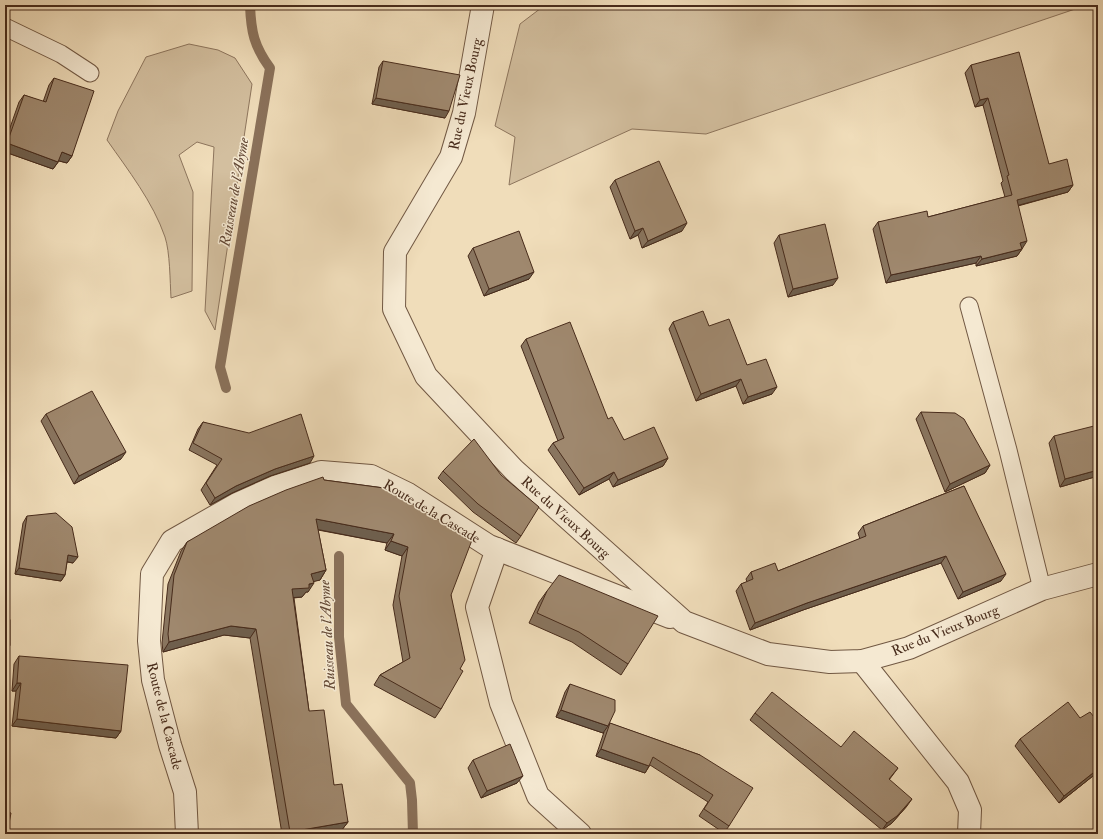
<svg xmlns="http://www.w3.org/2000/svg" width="1103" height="839" viewBox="0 0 1103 839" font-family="'IM FELL Double Pica',serif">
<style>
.green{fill:#d3bf9f;stroke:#8d755d}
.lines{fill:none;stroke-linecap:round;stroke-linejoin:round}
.stream{stroke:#8a715a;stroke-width:10}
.service-casing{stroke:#715843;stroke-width:19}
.minor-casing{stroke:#715843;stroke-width:24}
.service{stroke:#f5e9d2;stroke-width:17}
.minor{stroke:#f5e9d2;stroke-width:22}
.wall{fill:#89755f;stroke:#472b1b}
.shaded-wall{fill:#6f5f4d;stroke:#472b1b}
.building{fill:#9f886e;stroke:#472b1b}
.labels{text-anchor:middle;stroke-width:3;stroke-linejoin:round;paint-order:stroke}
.street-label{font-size:14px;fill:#472b1b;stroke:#f5e9d2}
.water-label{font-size:15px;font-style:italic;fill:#634835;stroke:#f5e9d2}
</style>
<rect width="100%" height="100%" fill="#f0ddba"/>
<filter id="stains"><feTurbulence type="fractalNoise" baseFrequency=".005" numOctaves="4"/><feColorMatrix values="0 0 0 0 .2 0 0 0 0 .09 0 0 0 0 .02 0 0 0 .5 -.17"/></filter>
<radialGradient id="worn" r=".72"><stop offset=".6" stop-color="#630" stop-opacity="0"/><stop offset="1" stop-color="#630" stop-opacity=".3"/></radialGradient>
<g class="green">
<path d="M545,5h542l-381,129 -74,-5 -123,56 6,-48 -20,-11 25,-102z"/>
<path d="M189,44l29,6 17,8 17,26 -37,246 -10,-19 9,-164 -17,-5 -18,13 14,37 -1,99 -21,7c-1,-17 -1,-46 -6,-61 -12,-35 -37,-67 -58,-97l11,-29 28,-54z"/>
</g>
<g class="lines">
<g class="stream">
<path d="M226,388l-6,-21 50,-299c-16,-22 -19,-36 -20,-63"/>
<path d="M339,556v81l7,67 64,79 2,17 1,34"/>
</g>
<g class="service-casing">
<g id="service">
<path d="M5,27l56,27 29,19"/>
<path d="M969,306l39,144 34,139"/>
</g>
</g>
<g class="minor-casing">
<g id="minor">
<path d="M483,5l-19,108 -13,44 -56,95 -1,57 32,67 88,94 170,152 84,32 62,8 32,-1 47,-13 133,-59 56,-15"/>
<path d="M497,549l-20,58 24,96 37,93 42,38"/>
<path d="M862,661l96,121 12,28 -1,24"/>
<path d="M187,834l-2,-42 -15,-47 -17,-65 -4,-39 3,-67 20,-33 65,-37 38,-17 46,-15 50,4 37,18 81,52 181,71"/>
</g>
</g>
<use href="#service" class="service"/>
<use href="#minor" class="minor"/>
</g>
<g class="wall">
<path d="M383,61l62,57 -73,-14 7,-37z"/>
<path d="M971,65l78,99 24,21 -5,7 -50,14 4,43 -5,7 -41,10v-3l-90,20 -13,-54 5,-7 50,-5 77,-20 -4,-14 2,-2 -20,-76 -8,2 -10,-34z"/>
<path d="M54,78l18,78 -5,7 -8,-2 -6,8 -48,-17v-10l14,-40 5,-7 19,7 6,-17z"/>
<path d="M615,180l67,51 -40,17 -4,-13 -8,4 -20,-52z"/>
<path d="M779,235l54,50 -45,12 -14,-54z"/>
<path d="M473,248l56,31 -45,17 -16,-40z"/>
<path d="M673,322l36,4 38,39 25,29 -29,10 -7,-18 -40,15 -27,-72z"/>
<path d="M526,339l82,80 16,21 44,18 -5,8 -50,21 -4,-8 -30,16 -31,-45 5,-7 5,-2 -37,-95z"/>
<path d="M921,412l69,53 -5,8 -40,19 -29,-73z"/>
<path d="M46,414l75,45 -47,25 -33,-63z"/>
<path d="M203,422l107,41 -40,13 -38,17 -22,12 -9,-15 16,-25 -28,-15 9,-21z"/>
<path d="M1054,436l44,40 -38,11 -11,-44z"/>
<path d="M443,471l78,65 -5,7 -43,-31 -35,-34z"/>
<path d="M324,480l60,8 67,107 9,74 -19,40 -6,9 -61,-33 6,-10 23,-13 -10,-57 9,-49 -17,-6 2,-7 -69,-13 8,40 -6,10 -6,1 -6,11h-2l-4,5 -8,1 15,113 25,74 14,37 -7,9 -17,3h-42l-32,-196 -26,-3 -61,17 -1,-9 6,-59 13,-33 6,-9z"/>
<path d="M964,486l37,95 -43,18 -17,-36 -138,47 -53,20 -14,-39 5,-7 6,-2 -1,-3 5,-7 27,-1 82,-32 -2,-6 5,-7z"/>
<path d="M27,516l46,47 -6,-1 -2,13 -4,6 -46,-7 8,-51z"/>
<path d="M547,591l81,73 -7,11 -49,-33 -43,-19 10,-21z"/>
<path d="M19,656l102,75 -5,7 -104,-12 4,-35h-4l2,-27z"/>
<path d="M570,684l39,39 91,32 29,71 -5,7 -25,-17 9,-14 -58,-37 -5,8 -49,-17 8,-24 -1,1 -47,-16 9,-25z"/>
<path d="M755,713l86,34 57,21 -9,12 18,26 -15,17 -10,7 -132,-110z"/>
<path d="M1080,718l18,54 -39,31 -44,-57 5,-7z"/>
<path d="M473,760l44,23 -36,15 -13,-30z"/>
</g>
<g class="shaded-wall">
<path d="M376,98l73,13 -4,7 -73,-14z"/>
<path d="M988,98l-5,7 -8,2 5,-7z"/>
<path d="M7,143l51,19 -5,7 -48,-17v-5z"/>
<path d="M62,152l10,4 -5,7 -11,-3z"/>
<path d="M1073,185l-5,7 -56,15 5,-7z"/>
<path d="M687,223l-5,8 -40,17 6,-7z"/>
<path d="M643,228l-5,7 -8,4 5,-8z"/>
<path d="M1027,241l-5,8 -7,1 5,-7z"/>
<path d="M1022,249l-5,7 -41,10 6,-7z"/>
<path d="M981,256l-5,7 -90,20 5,-8z"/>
<path d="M534,272l-5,7 -45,17 5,-7z"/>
<path d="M838,278l-5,7 -45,12 5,-8z"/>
<path d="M741,379l-5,7 -40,15 5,-7z"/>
<path d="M777,387l-5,7 -29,10 5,-7z"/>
<path d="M126,452l-5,7 -47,25 5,-8z"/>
<path d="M314,456l-4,7 -40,13 -38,17 -22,12 5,-7 21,-12 39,-17z"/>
<path d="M668,458l-5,8 -50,21 5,-7z"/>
<path d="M990,465l-5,8 -40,19 5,-8z"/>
<path d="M1098,470v6l-38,11 5,-8z"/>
<path d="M614,472l-5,7 -30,16 5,-7z"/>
<path d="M316,519l78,15 -7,9 -77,-15z"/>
<path d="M391,541l17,6 -6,9 -17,-6z"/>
<path d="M68,555l10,2 -5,6 -9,-2z"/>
<path d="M946,556l-5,7 -138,47 -53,20 5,-7 52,-20z"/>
<path d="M19,568l46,7 -4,6 -46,-7z"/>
<path d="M326,570l-6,10 -16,4 7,-10z"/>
<path d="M1006,574l-5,7 -43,18 5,-7z"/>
<path d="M314,583l-6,9h-2l-4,5 -16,1 6,-9z"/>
<path d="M231,626l25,3 -6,9 -26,-3 -61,17 6,-10z"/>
<path d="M5,645h5l-5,7z"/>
<path d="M17,683h4l-5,8h-4z"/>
<path d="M561,710l47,16 -5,7 -47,-16z"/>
<path d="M17,719l104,12 -5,7 -104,-12z"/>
<path d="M601,749l48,17 -4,7 -49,-17z"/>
<path d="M1098,769v3l-39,31 5,-7z"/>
<path d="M523,776l-6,7 -36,15 6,-7z"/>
<path d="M912,799l-5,7 -15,17 -10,7 5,-7z"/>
<path d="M348,822l-7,9 -17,3h-35l1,-2z"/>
</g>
<g class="building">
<path d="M1019,52l30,112 18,-5 6,26 -56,15 10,41 -7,2 2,6 -40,10 -1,-3 -90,19 -13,-53 49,-11 1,6 84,-22 -5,-19 2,-1 -21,-77 -8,2 -9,-35z"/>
<path d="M383,61l77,14 -11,36 -73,-13z"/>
<path d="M54,78l40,13 -22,65 -10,-4 -4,10 -51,-19 17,-48 22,7z"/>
<path d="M659,161l28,62 -39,18 -5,-13 -8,3 -20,-51z"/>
<path d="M825,224l13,54 -45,11 -14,-54z"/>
<path d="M519,231l15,41 -45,17 -16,-41z"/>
<path d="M703,311l6,15 20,-7 18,46 19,-6 11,28 -29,10 -7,-18 -40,15 -28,-72z"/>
<path d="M570,322l38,97 4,-2 12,23 30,-13 14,31 -50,22 -4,-8 -30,16 -31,-45 11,-5 -38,-99z"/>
<path d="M92,391l34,61 -47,24 -33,-62z"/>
<path d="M921,412l34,1 9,6 26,46 -40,19z"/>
<path d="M301,414l13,42 -39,13 -39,17 -21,12 -9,-15 16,-24 -29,-16 10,-21 46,11z"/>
<path d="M1098,425v45l-33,9 -11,-43z"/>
<path d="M474,439l27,36 38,32 -18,29 -43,-32 -35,-33z"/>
<path d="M323,477l1,3 60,8 18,9 70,43 -21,55 14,65 -5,9 3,2 -22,38 -61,-34 30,-17 -11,-62 9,-49 -17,-6 3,-7 -78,-15 10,51 -15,4 3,9 -5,1v4l-17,1 17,122 15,-1 10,75 8,-1 6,38 -58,10 -34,-203 -25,-3 -62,16 -1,-8 6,-59 13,-33 62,-36 37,-16z"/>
<path d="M964,486l42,88 -43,18 -17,-36 -139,47 -52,20 -14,-39 12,-5 -2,-7 24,-9 3,8 88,-35 -3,-10z"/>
<path d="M56,513l16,14 6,30 -10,-2 -3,20 -46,-7 8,-52z"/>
<path d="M559,575l99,41 -30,48 -49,-32 -42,-19 10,-22z"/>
<rect x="5" y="620" width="5" height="25"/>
<path d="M19,656l109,9 -7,66 -104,-12 4,-36h-4z"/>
<path d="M570,684l45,16v11l-7,15 -47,-16z"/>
<path d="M772,692l69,55 13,-16 44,37 -9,11 23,20 -15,17 -10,7 -132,-110z"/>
<path d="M1068,702l12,16 10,-6 4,5 4,-2v54l-34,27 -44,-57z"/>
<path d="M610,723l90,32 53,33 -24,38 -25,-17 9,-14 -60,-38 -4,9 -48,-17z"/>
<path d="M510,744l13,32 -36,15 -14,-31z"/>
<path d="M5,786h3l-3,19z"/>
<path d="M5,811l6,2 -4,21h-2z"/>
</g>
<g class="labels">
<g class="street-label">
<text transform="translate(465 94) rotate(-78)" y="5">Rue du Vieux Bourg</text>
<text transform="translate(432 511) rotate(31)" y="5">Route de la Cascade</text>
<text transform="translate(566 517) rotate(42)" y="5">Rue du Vieux Bourg</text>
<text transform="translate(945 630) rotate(-22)" y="5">Rue du Vieux Bourg</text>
<text transform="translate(165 716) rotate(76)" y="5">Route de la Cascade</text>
</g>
<g class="water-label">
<text transform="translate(234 192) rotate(-80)" y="5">Ruisseau de l'Abyme</text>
<text transform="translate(327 635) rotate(-93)" y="5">Ruisseau de l'Abyme</text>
</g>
</g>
<rect width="1103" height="839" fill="none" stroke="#f0ddba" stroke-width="20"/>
<rect x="6" y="6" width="1091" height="827" fill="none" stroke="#472b1b" stroke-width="2"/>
<rect x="10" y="10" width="1083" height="819" fill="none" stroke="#472b1b"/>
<rect width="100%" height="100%" filter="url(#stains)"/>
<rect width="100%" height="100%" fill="url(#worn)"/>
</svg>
